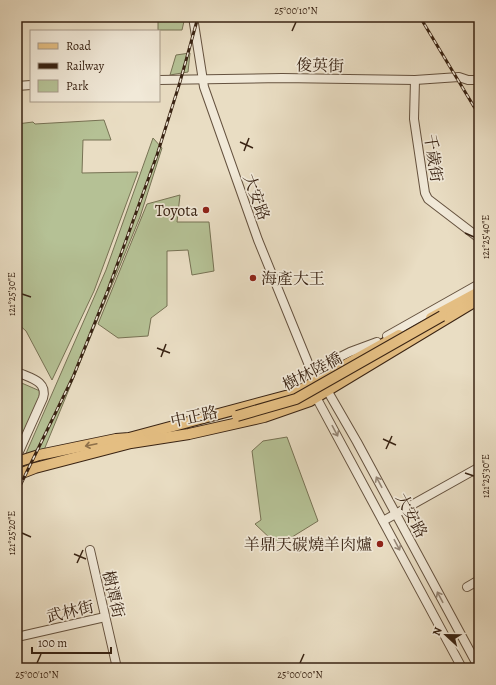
<svg xmlns="http://www.w3.org/2000/svg" width="496" height="685" viewBox="0 0 496 685" font-family="Alegreya,'Noto Serif TC',serif">
<style>
.green{fill:#b5c195;stroke:#777254}
.lines{fill:none;stroke-linecap:round;stroke-linejoin:round}
.minor-casing{stroke:#65523f;stroke-width:10}
.major-casing{stroke:#392313;stroke-width:12}
.minor{stroke:#f1e9d8;stroke-width:8}
.major{stroke:#e4be82;stroke-width:10}
.rail-casing{stroke:#392313;stroke-width:3}
.rail{stroke:#f1e9d8;stroke-width:1.5;stroke-dasharray:4.5;stroke-linecap:butt}
.major-bridge-casing{stroke:#392313;stroke-width:12;stroke-linecap:butt}
.major-bridge{stroke:#e4be82;stroke-width:10}
.oneway{stroke:#958676}
.oneway2{stroke:#8e704a}
.ticks{fill:none;stroke:#392313;stroke-width:1.5}
.poi-dot{fill:#8f2418;stroke:#f1e9d8;stroke-width:1.5}
.labels{text-anchor:middle;stroke-width:3.5;stroke-linejoin:round;paint-order:stroke}
.street-label{font-size:16px;fill:#392313;stroke:#f1e9d8}
.poi-label{font-size:16px;fill:#392313;stroke:#f1e9d8;text-anchor:end}
.neatline{fill:none;stroke:#392313;stroke-width:1.5}
.ticks-label{font-size:10px;text-anchor:middle;fill:#392313}
</style>
<rect width="100%" height="100%" fill="#e9ddc3"/>
<filter id="stains"><feTurbulence type="fractalNoise" baseFrequency=".005" numOctaves="4"/><feColorMatrix values="0 0 0 0 .2 0 0 0 0 .09 0 0 0 0 .02 0 0 0 .5 -.17"/></filter>
<radialGradient id="worn" r=".72"><stop offset=".6" stop-color="#630" stop-opacity="0"/><stop offset="1" stop-color="#630" stop-opacity=".3"/></radialGradient>
<g class="green">
<path d="M158,17h27l-3,13h-24z"/>
<path d="M190,53l-2,19 -18,3 6,-20z"/>
<path d="M104,120l7,20h-28l-1,33 56,-1 -44,119 -42,89 -26,-49 -9,-8v-199l16,-2 2,2z"/>
<path d="M153,138l9,10 -22,69 -96,233 -20,8 82,-188z"/>
<path d="M180,195l-3,27h32l5,49 -22,4 -4,-25 -21,1v55l-16,12 -3,18 -30,2 -20,-14 49,-120z"/>
<path d="M17,381l30,13 -30,65z"/>
<path d="M287,437l31,84 -34,21 -11,-1 -18,-17 6,-4 -9,-69 11,-10z"/>
</g>
<g class="lines">
<g class="minor-casing">
<g id="minor">
<path d="M193,17l11,70 54,153 57,140 1,17 146,271"/>
<path d="M159,80l123,-2 133,2 44,-3 9,3h11"/>
<path d="M415,80l-1,39 11,74 3,6 51,39"/>
<path d="M17,86l14,-1"/>
<path d="M387,336l92,-52"/>
<path d="M310,369l12,-3 28,-14 27,-10"/>
<path d="M17,372c13,6 31,9 26,26l-26,58"/>
<path d="M323,387l4,3 30,52 122,226"/>
<path d="M383,521l93,-52 3,4"/>
<path d="M90,550l27,118"/>
<path d="M467,587l12,-7"/>
<path d="M17,637l88,-20"/>
</g>
</g>
<g class="major-casing">
<g id="major">
<path d="M431,318l48,-26"/>
<path d="M17,462l22,-7 77,-16 13,-1 164,-44 106,-59"/>
<path d="M17,475l18,-7 96,-25 58,-9 75,-17 46,-16 169,-102"/>
</g>
</g>
<use href="#minor" class="minor"/>
<use href="#major" class="major"/>
<g class="rail-casing">
<g id="rail">
<path d="M420,17l59,98"/>
<path d="M17,492l56,-115 35,-87 49,-135 23,-73 18,-65"/>
</g>
</g>
<use href="#rail" class="rail"/>
<g class="major-bridge-casing">
<path id="major-bridge" d="M237,416l59,-17 146,-83"/>
</g>
<use href="#major-bridge" class="major-bridge"/>
</g>
<defs><path id="oneway-shaft" d="M-6 0H5M1.5-3L5.5 0L1.5 3" fill="none" stroke-width="1.6" stroke-linecap="round" stroke-linejoin="round"/></defs>
<g class="oneway">
<use href="#oneway-shaft" transform="translate(335 431) rotate(62)"/>
<use href="#oneway-shaft" transform="translate(379 482) rotate(-118)"/>
<use href="#oneway-shaft" transform="translate(397 545) rotate(62)"/>
<use href="#oneway-shaft" transform="translate(440 597) rotate(-118)"/>
</g>
<use class="oneway2" href="#oneway-shaft" transform="translate(91 445) rotate(168)"/>
<path class="ticks" d="M292,31l4,-9M240,142l13,6M244,151l5,-13M465,233l9,4M22,294l9,3M157,348l13,5M161,357l5,-13M383,439l13,6M386,449l6,-13M465,473l9,3M22,533l9,4M74,554l12,5M77,563l6,-13M37,663l4,-9M300,663l4,-9"/>
<g class="poi-dot">
<circle cx="206" cy="210" r="4"/>
<circle cx="253" cy="278" r="4"/>
<circle cx="380" cy="544" r="4"/>
</g>
<g class="labels">
<g class="street-label">
<text transform="translate(320 65) rotate(1)" y="6">俊英街</text>
<text transform="translate(434 158) rotate(82)" y="6">千歲街</text>
<text transform="translate(257 197) rotate(70)" y="6">大安路</text>
<text transform="translate(312 371) rotate(-27)" y="6">樹林陸橋</text>
<text transform="translate(194 416) rotate(-12)" y="6">中正路</text>
<text transform="translate(412 515) rotate(62)" y="6">大安路</text>
<text transform="translate(114 594) rotate(77)" y="6">樹潭街</text>
<text transform="translate(70 611) rotate(-13)" y="6">武林街</text>
</g>
<g class="poi-label">
<text x="198" y="216">Toyota</text>
<text x="261" y="284" text-anchor="start">海產大王</text>
<text x="372" y="550">羊鼎天碳燒羊肉爐</text>
</g>
</g>
<rect width="496" height="685" fill="none" stroke="#e9ddc3" stroke-width="44"/>
<rect x="30" y="30" width="130" height="72" fill="#f1e9d8" stroke="#a79a89"/>
<rect x="38" y="43" width="20" height="6" fill="#e4be82" stroke="#a79a89"/>
<text x="66" y="50" font-size="12" fill="#392313">Road</text>
<rect x="38" y="63" width="20" height="6" fill="#392313" stroke="#a79a89"/>
<text x="66" y="70" font-size="12" fill="#392313">Railway</text>
<rect x="38" y="80" width="20" height="12" fill="#b5c195" stroke="#a79a89"/>
<text x="66" y="90" font-size="12" fill="#392313">Park</text>
<g transform="translate(446 635) rotate(292)" stroke="#f1e9d8" stroke-width="3" paint-order="stroke">
<path d="M0-3L7 15L0 10L-7 15Z" fill="#392313"/>
<text y="-6" font-size="11" font-weight="bold" text-anchor="middle" fill="#392313">N</text>
</g>
<path d="M32 647v6h79v-6" fill="none" stroke="#392313" stroke-width="2"/>
<text x="38" y="647" font-size="12" fill="#392313" stroke="#f1e9d8" stroke-width="3" paint-order="stroke">100 m</text>
<rect x="22" y="22" width="452" height="641" class="neatline"/>
<g class="ticks-label">
<text x="296" y="14">25°00'10"N</text>
<text transform="translate(485 237) rotate(-90)" y="4">121°25'40"E</text>
<text transform="translate(11 294) rotate(-90)" y="4">121°25'30"E</text>
<text transform="translate(485 476) rotate(-90)" y="4">121°25'30"E</text>
<text transform="translate(11 533) rotate(-90)" y="4">121°25'20"E</text>
<text x="37" y="678">25°00'10"N</text>
<text x="300" y="678">25°00'00"N</text>
</g>
<rect width="100%" height="100%" filter="url(#stains)"/>
<rect width="100%" height="100%" fill="url(#worn)"/>
</svg>
